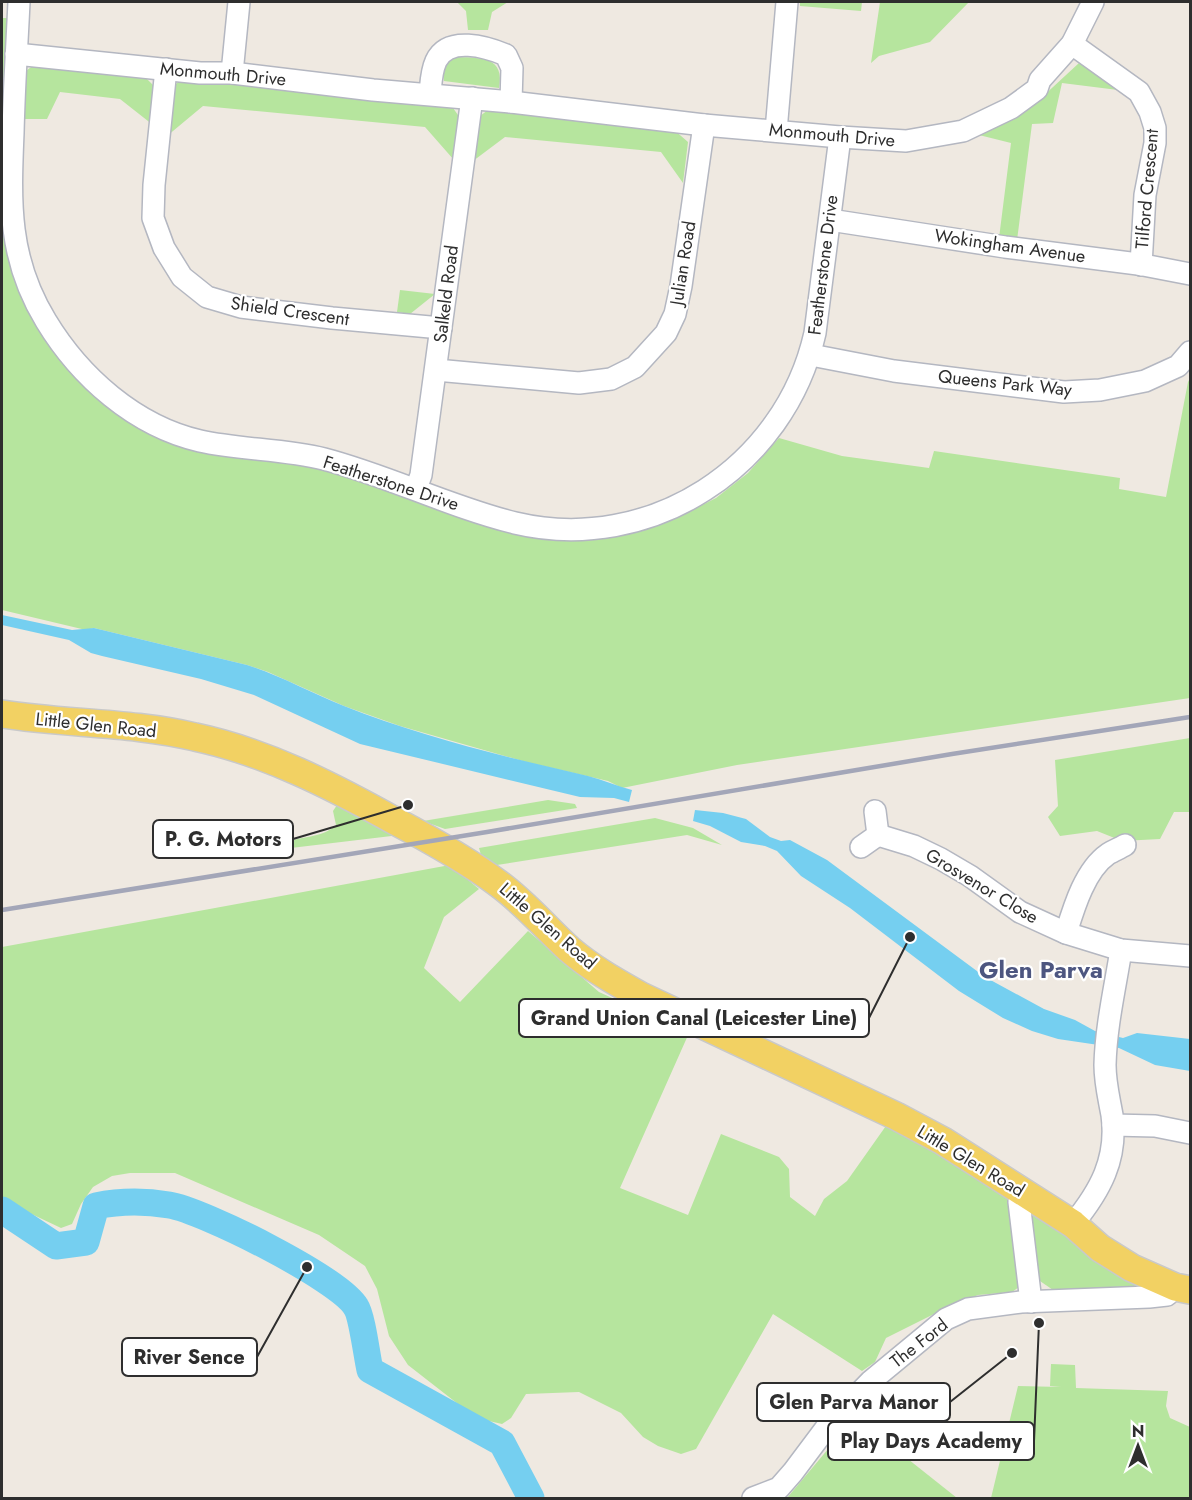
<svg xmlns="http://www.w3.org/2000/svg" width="1192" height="1500" viewBox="0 0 1192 1500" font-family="Jost,sans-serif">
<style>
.green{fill:#b6e59e}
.water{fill:#75cff0}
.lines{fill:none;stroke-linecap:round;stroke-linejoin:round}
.river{stroke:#75cff0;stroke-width:27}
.minor-casing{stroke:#b4b7c1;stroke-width:24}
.major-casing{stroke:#c9c9c9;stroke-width:30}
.minor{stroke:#fff;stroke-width:21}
.major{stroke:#f2d163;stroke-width:27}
.rail{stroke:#a3a6b8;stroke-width:4.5}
.labels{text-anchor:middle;stroke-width:4.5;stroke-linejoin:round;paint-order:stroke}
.street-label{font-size:18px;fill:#2e2e2e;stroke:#fff}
.district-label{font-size:24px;font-weight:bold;fill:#4d5680;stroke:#fff}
.leader{fill:none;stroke:#2e2e2e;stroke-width:2}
.callout-dot{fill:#2e2e2e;stroke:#fff;stroke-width:2}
.callout{fill:#fff;stroke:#2e2e2e;stroke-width:2}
.callout-label{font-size:20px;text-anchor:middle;font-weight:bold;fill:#2e2e2e}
</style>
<rect width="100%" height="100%" fill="#efe9e1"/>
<g class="green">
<path d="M457,2h51l-16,10 -4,18h-20l-2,-19z"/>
<path d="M800,2h62l-1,9 -61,-5z"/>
<path d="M880,2h89l-39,40 -51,14 -8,7z"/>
<path d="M2,18h9l5,60h-14z"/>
<path d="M458,57c24,1 47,0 41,31l-55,-7 -1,-9 3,-10z"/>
<path d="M1079,63l39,27 -56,-7 -9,40 -21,1 -16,124 -18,-2 13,-103 -48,-12 77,-32z"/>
<path d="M35,64l109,12 11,11 15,2 13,-11 268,27 9,13 16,1 12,-9 185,19 15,13 -5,41 -22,-31 -156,-15 -32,24 -19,-1 -29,-33 -222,-21 -36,30 -47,-37 -60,-7 -13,27h-24l3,-48z"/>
<path d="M2,230l23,73 116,122 177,40 51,15 154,56 50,4 44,-4 51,-14 48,-24 32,-25 31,-35 63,18 87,12 5,-17 186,27 -1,11 47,8 22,-115 2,-4v320l-453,67 -115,23 -14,-7 -82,-19 -126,-36 -56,-20 -76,-34 -21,-7 -153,-37 -8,2 -84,-20z"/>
<path d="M400,290l35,4 -25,20 -13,-2z"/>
<path d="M1190,738v74h-16l-14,27 -38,2 -25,-10 -37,5 -12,-19 10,-11 -3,-46z"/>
<path d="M548,800l27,4 2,4 -132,21 -22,-8z"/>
<path d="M337,805l63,30 -126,15c16,-16 46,-9 62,-25l-3,-14z"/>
<path d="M655,818l38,10 29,17 -35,-10 -190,30 -16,-10 -2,-7z"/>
<path d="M450,865l29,24 -35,28 -20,51 36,34 68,-71 71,61 90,41 -69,155 68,27 33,-81 58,23 10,12 1,28 25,19 9,-17 23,-18 41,-58 124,74 7,90 -7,5 -34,3 -32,13 -60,30 -11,24 -13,9 -89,-57 -77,135 -15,5 -23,-8 -15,-9 -22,-24 -42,-21 -53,2 -15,24 -9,6 -26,-6 -68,-53 -19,-29 -12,-47 -12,-23 -46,-31 -144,-62h-45l-18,3 -19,11 -12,17 -9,20 -11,4 -59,-28v-253z"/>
<path d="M1032,1211l113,74 -3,5h-89l-13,-9 -12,-64z"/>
<path d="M1051,1364l24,1 1,23 92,3 -2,15 4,12 20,9v71h-199l27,-112 43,1 -11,-1z"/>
<path d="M855,1417l102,81h-170z"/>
</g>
<g class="water">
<path d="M2,615l70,15 22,-2 153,37c34,11 64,28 97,41 78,31 162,51 244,70 15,4 29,10 44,14l-3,12 -15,-4 -34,-1 -220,-53 -106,-49 -53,-16 -99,-23 -11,-3 -22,-13 -67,-15z"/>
<path d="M695,810l28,3 23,6 24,18 11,4 9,-1 37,20 158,117 59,32 31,11 20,11 28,7 14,-5 53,6v32l-35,-6 -36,-17 -61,-9 -26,-8 -29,-13 -44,-27 -109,-83 -49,-32 -24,-25 -12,-5 -24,-4 -31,-16 -17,-5z"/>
</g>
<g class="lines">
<path class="river" d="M2,1210l54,36 30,-4 10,-36c24,-5 49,-5 73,-1 33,5 171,74 187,102 6,9 11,50 14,63l132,73 29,55"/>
<g class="minor-casing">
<g id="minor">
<path d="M19,2c-2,43 -5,87 -6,131 -3,70 -5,126 33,188 34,56 89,105 154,120 41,9 84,8 124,18 65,17 126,48 191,64 135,32 270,-56 300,-190l25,-196"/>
<path d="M1072,44l67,48 11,20 5,16v15l-10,52 -4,70"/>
<path d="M16,54l184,19h32l141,17 138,12 193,23 136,12 66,4 57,-10 48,-23 26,-19 3,-9 32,-36 21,-42"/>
<path d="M166,69l-12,116 -1,33 11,30 18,29 25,20 34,10 91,11 109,10"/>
<path d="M232,73l7,-71"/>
<path d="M430,94c1,-11 1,-22 6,-33 12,-26 51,-14 70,-6l6,13 -1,34"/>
<path d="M776,131l11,-129"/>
<path d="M830,220l175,27 133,17 52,10"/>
<path d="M811,355l83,16 170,21 36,-2 45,-9 33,-15 12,-14"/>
<path d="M436,370l143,13 32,-4 24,-12 31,-34 9,-19 6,-28 23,-161"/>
<path d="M416,489l5,-14 51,-377"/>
<path d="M878,835l36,11 27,13 29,17 50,36 46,21 55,17 69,6"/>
<path d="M861,847l17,-12 -3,-24"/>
<path d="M1066,933c8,-26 19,-63 42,-79 5,-3 12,-6 17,-9"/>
<path d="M1113,1125l42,1 35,7"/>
<path d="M1023,1192l-4,10 12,100"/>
<path d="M1073,1224c27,-33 45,-65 39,-109 -3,-17 -7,-32 -7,-50 1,-39 10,-77 16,-115"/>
<path d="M753,1498l26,-10 14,-16 36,-48 42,-43 75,-62 22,-10 53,-7 128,-5 18,-2 8,-8"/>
</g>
</g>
<g class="major-casing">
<path id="major" d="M2,714c63,10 130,8 193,23 71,15 137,49 200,84 36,19 72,39 104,63 26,19 47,44 70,65 22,19 47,33 72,47l255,120 47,25 130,83 27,24 32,20 43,19 15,3"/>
</g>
<use href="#minor" class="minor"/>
<use href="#major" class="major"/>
<path class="rail" d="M2,910l485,-78 465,-78 238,-37"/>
</g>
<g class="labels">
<g class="street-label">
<text transform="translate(223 74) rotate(5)" y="6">Monmouth Drive</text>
<text transform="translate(832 135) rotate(5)" y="6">Monmouth Drive</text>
<text transform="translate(1147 189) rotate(-85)" y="6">Tilford Crescent</text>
<text transform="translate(1010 246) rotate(8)" y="6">Wokingham Avenue</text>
<text transform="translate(683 263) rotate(-81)" y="6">Julian Road</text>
<text transform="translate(823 265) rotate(-83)" y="6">Featherstone Drive</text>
<text transform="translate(446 294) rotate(-83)" y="6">Salkeld Road</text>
<text transform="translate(290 311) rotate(8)" y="6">Shield Crescent</text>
<text transform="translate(1005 383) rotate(6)" y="6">Queens Park Way</text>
<text transform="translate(391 483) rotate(18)" y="6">Featherstone Drive</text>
<text transform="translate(96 725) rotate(6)" y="6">Little Glen Road</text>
<text transform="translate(982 886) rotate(31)" y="6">Grosvenor Close</text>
<text transform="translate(548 926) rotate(41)" y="6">Little Glen Road</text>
<text transform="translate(971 1161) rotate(31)" y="6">Little Glen Road</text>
<text transform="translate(919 1343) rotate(-38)" y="6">The Ford</text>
</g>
<g class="district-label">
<text x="1041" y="978">Glen Parva</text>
</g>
</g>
<path class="leader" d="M408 805L293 839M910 937L869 1018M307 1267L257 1357M1012 1353L950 1402M1039 1323L1034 1441"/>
<g class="callout-dot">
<circle cx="408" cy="805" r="6"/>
<circle cx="910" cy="937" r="6"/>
<circle cx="307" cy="1267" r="6"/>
<circle cx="1012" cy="1353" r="6"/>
<circle cx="1039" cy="1323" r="6"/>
</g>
<g class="callout">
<rect x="153" y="820" width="140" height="38" rx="6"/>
<rect x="519" y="999" width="350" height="38" rx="6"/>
<rect x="122" y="1338" width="135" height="38" rx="6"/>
<rect x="757" y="1383" width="193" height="38" rx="6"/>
<rect x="828" y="1422" width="206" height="38" rx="6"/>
</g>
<g class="callout-label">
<text x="223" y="846">P. G. Motors</text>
<text x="694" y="1025">Grand Union Canal (Leicester Line)</text>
<text x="189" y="1364">River Sence</text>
<text x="854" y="1409">Glen Parva Manor</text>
<text x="931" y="1448">Play Days Academy</text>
</g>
<rect width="1192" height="1500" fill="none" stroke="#2e2e2e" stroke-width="6"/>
<g transform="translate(1138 1446)" stroke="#ffffff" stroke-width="4.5" paint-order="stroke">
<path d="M0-4.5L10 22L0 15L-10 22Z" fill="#2e2e2e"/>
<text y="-9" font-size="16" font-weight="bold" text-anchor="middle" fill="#2e2e2e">N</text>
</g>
</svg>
